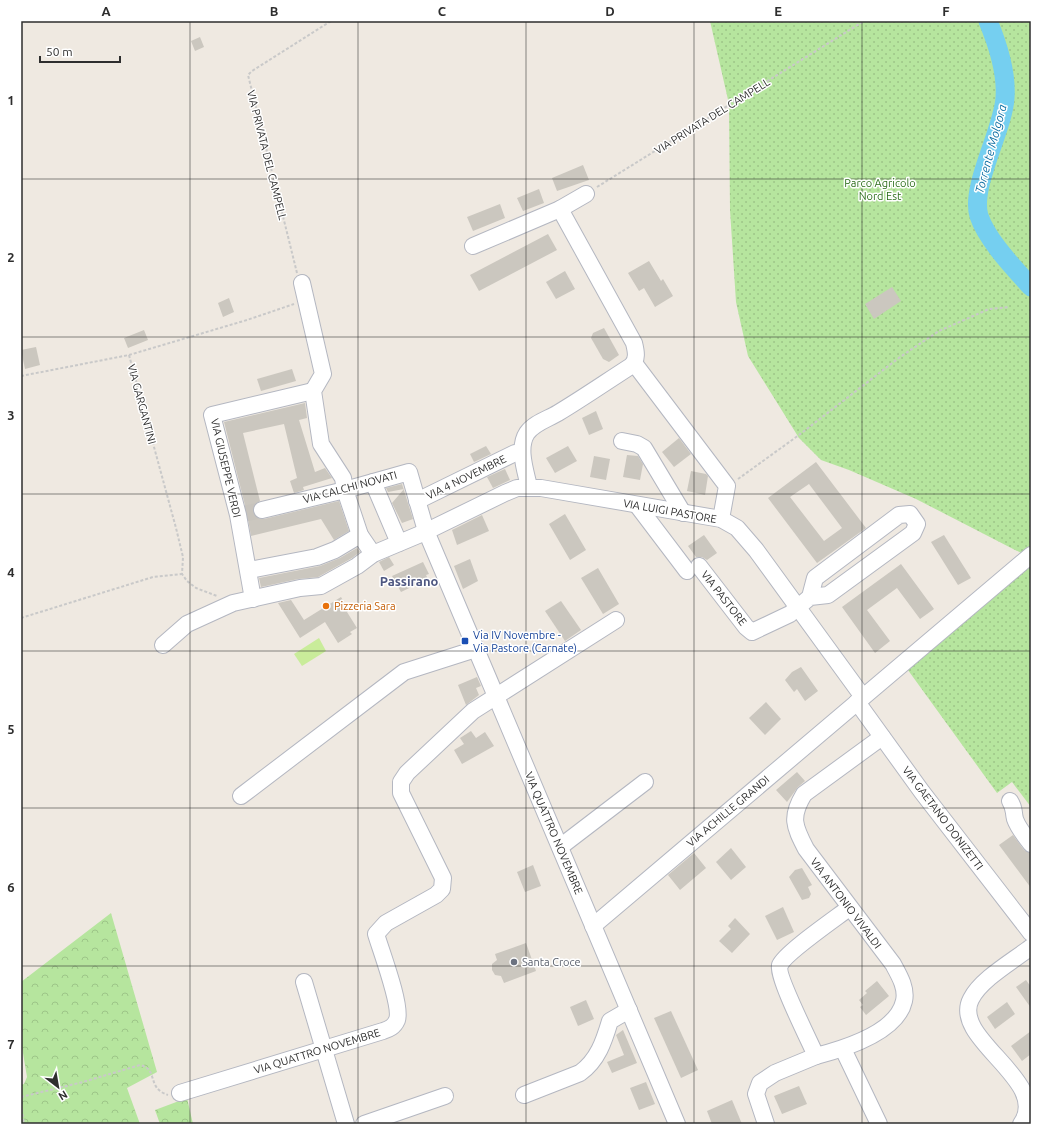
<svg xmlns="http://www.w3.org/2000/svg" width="1052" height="1145" viewBox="0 0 1052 1145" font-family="Ubuntu,sans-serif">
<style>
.forest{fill:url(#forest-crowns)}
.park{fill:url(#park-dots)}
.pitch{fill:#c9ec9a}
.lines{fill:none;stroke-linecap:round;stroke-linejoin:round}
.river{stroke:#75cff0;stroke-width:19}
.building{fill:#cbc7bf;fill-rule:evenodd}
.minor-tunnel{stroke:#c8c4bd;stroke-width:16;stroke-dasharray:16 8;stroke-linecap:butt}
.minor-casing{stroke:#b4b7c1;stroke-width:18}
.path{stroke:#c9c9c9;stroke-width:2;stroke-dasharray:3 2;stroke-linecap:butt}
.minor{stroke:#fff;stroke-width:16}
.grid{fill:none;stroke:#2e2e2e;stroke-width:1;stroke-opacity:0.55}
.food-dot{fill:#e8710a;stroke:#fff;stroke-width:1.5}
.transit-dot{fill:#1a4fb4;stroke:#fff;stroke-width:1.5}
.worship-dot{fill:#6b7280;stroke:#fff;stroke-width:1.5}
.labels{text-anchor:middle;stroke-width:3;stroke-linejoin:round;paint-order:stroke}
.street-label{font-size:11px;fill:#2e2e2e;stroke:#fff}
.park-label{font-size:11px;fill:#2c6e1b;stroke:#fff}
.food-label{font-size:11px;fill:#c56008;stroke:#fff;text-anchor:start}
.transit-label{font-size:11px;fill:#164399;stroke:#fff;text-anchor:start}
.worship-label{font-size:11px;fill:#5b616d;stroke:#fff;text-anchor:start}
.water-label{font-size:12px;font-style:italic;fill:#0d6fa3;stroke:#fff}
.quarter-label{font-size:13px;font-weight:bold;fill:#4d5680;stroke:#fff}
.neatline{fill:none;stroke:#2e2e2e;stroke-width:1.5}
.grid-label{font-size:13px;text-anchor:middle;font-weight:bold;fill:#2e2e2e}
</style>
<defs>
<pattern id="forest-crowns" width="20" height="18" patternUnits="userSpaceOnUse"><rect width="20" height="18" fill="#b6e59e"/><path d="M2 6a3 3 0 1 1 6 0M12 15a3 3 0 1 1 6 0" fill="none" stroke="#9dc588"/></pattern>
<pattern id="park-dots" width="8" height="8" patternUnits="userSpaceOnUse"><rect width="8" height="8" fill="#b6e59e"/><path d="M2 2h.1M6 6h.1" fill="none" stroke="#9dc588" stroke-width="1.8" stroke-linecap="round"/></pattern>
</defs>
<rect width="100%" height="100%" fill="#efe9e1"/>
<g class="forest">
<path d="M111,913l46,159 -30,16 13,36h-119v-39l3,-1 3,-7 -6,-36v-59z"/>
<path d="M187,1098l6,26h-33l-5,-14z"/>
</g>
<path class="park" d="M710,21h321v786l-19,-25 -15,11 -92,-127 122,-110 -111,-57 -67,-29 -28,-10 -22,-22 -51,-82 -12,-54 -6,-92 -1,-106z"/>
<path class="pitch" d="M319,638l7,13 -24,15 -8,-12z"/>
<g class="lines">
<path class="river" d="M988,21c10,24 19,51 17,77 -2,32 -35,89 -26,118 8,24 35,52 52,71"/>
</g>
<g class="building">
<path d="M200,37l4,10 -9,4 -4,-10z"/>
<path d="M583,165l6,15 -32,11 -5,-13z"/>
<path d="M539,189l5,14 -21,8 -6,-13z"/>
<path d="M500,204l5,14 -32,13 -6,-14z"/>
<path d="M548,234l9,16 -78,41 -9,-16z"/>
<path d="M649,261l12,20 2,-2 10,17 -18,11 -11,-19 -5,3 -11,-18z"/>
<path d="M565,271l10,18 -19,10 -10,-17z"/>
<path d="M892,287l9,14 -27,18 -9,-15z"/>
<path d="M229,298l5,14 -11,5 -5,-14z"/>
<path d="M604,328l15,27 -10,7 -6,-3 -12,-21 2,-5z"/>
<path d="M144,330l4,10 -20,8 -4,-10z"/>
<path d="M36,347l4,18 -15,4 -4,-19z"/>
<path d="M292,369l4,12 -35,10 -4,-12z"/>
<path d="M305,403l2,15 -8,2 16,52 10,-4 7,10 -29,9 1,3 -10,3 -4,-12 7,-3 -13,-54 -41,9 17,68 -7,6v6l6,6h5l75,-18 10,30 -15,9 -13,-21 -70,17 -4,-23 -23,-91z"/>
<path d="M596,411l7,18 -14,6 -7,-17z"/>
<path d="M679,438l12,16 -17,13 -12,-15z"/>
<path d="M486,446l5,8 -17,8 -4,-8z"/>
<path d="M568,446l9,15 -22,12 -9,-15z"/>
<path d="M627,455l11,1 5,8 -3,16 -17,-3z"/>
<path d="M594,456l16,3 -4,21 -16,-3z"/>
<path d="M816,462l50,66 -49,35 -49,-65zM809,484l33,44 -18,13 -34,-44z"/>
<path d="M505,469l5,11 -17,8 -6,-11z"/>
<path d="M691,471l15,3 2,2 -3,19 -18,-4z"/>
<path d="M402,484l11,35 -11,4 -10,-20 12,-14 -16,3 -2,-4z"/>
<path d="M565,514l21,36 -16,10 -21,-36z"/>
<path d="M482,515l7,16 -32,14 -5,-15z"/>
<path d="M704,535l13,18 -10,7 -5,-3h-6l-8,-11z"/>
<path d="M944,535l27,43 -13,7 -27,-43z"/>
<path d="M357,548l3,4 -8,6 -34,19 -20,2 -37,8 -2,-9 61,-12 20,-8z"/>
<path d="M389,557l5,8 -10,6 -5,-9z"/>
<path d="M470,559l8,22 -15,8 -9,-23z"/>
<path d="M423,562l6,12 -3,1 2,4 -27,13 -9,-16z"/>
<path d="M901,564l33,45 -14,10 -23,-31 -30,22 23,31 -15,12 -33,-46z"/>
<path d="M598,568l21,36 -16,10 -22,-36z"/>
<path d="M341,597l8,14 -2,1 10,16 -7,4 2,2 -14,9 -13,-21 -25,16 -22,-35 13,-3 13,20z"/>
<path d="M561,601l20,29 -16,11 -20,-30z"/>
<path d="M801,667l17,24 -13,10 -8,-12 -3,3 -9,-12 7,-8z"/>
<path d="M477,677l4,9 -5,2 3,7 -13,10 -8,-20z"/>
<path d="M766,702l15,17 -16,16 -16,-17z"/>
<path d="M471,731l5,7 9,-6 9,14 -32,18 -8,-14 10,-6 -4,-6z"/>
<path d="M797,772l8,9 -7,6 -11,15 -11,-12z"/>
<path d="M1013,835l11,15 7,3v35l-32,-43z"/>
<path d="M731,848l15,19 -15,13 -15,-18z"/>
<path d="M694,853l12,15 -26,22 -12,-15z"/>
<path d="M533,865l8,21 -16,6 -8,-20z"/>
<path d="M802,868l10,17 -4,2 3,7 -2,4 -7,2 -13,-23 6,-7z"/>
<path d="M783,907l11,25 -17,8 -12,-24z"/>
<path d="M735,918l15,16 -18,19 -13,-12 12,-12 -3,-3z"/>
<path d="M526,943l10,28 -32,12 -3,-7 -6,-1 -3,-5v-6l5,-4 -2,-6z"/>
<path d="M1026,980l5,7v21l-15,-21z"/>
<path d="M877,981l12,15 -23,19 -6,-8 3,-2 -4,-5 8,-7 -2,-2z"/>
<path d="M586,1000l8,19 -16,7 -8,-19z"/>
<path d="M1007,1002l8,12 -20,15 -8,-12z"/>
<path d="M671,1011l27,59 -17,8 -27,-60z"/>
<path d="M623,1030l14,33 -25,10 -5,-11 17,-7 -8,-20z"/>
<path d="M1031,1031v23l-9,7 -11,-15z"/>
<path d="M646,1082l9,22 -16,6 -9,-22z"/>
<path d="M799,1086l8,18 -25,10 -8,-18z"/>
<path d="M732,1100l10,24h-30l-5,-13z"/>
</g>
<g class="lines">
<path class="minor-tunnel" d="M243,514l19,-4"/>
<g class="minor-casing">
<g id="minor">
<path d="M473,246l87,-37 26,-15"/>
<path d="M302,283l21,91 -10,17 8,53 22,34 2,12 15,45 13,19"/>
<path d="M634,363l93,123 -6,33"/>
<path d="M622,441l15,3 7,4 39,65"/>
<path d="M373,482l26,61"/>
<path d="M529,487c-3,-15 -12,-39 -2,-54 7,-10 21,-14 31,-20 25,-15 48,-31 73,-47 7,-6 5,-15 3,-23l-74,-134"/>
<path d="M417,501l98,-48"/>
<path d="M637,505l50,66"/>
<path d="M262,510l83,-20 64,-18 17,59 251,593"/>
<path d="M699,566l47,61 6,5 38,-18 20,-17 5,-19 84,-63 11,-1 7,10 -4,9 -85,62 -18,2"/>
<path d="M249,570l68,-13 18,-7 25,-15"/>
<path d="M253,599l-15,-84 -26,-100 101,-24"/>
<path d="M163,645l24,-21 46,-21 67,-15 21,-2 36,-20 16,-12 50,-21 82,-40 12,-5h24l180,31 16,9 19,22 107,147"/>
<path d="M857,702l65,90 109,141"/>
<path d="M241,796l163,-124 72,-23"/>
<path d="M1010,801c5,8 3,10 5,18 3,9 10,17 16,25"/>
<path d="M560,847l85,-65"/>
<path d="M593,926l438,-371"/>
<path d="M304,982l42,142"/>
<path d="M843,1049l36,75"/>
<path d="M816,1056c27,-7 81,-23 88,-55 3,-13 -5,-26 -11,-37l-87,-115c-12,-23 -16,-32 -2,-55l78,-57"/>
<path d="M180,1093l203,-62c6,-2 11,-4 14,-11 5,-14 -16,-69 -21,-86l10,-11 50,-28 6,-6 1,-11 -42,-85v-11l6,-9 66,-62 143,-91"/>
<path d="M524,1095l56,-22c18,-13 24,-32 30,-52l19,-11"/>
<path d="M364,1124l81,-28"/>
<path d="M766,1124l-10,-30 4,-11 15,-10 41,-17c-6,-14 -40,-81 -36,-91 5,-12 56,-47 69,-57"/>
<path d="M1021,1124c31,-43 -71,-85 -50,-125 10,-20 42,-38 60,-52"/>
</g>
</g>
<g class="path">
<path d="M597,187l267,-166"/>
<path d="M297,273l-49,-198 4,-4 79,-50"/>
<path d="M129,355l47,173 7,29 -1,17 5,7 9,7 21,8"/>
<path d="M21,376l108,-21 118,-35 47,-16"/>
<path d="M738,479l61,-44 101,-78 39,-26 50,-22 20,-2"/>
<path d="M21,618l132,-41 29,-3"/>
<path d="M21,1097l62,-15 57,-17c19,4 6,23 28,30"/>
<path d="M21,1104l3,20"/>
</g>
<use href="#minor" class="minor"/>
</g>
<path class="grid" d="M190,21v1103M358,21v1103M526,21v1103M694,21v1103M862,21v1103M21,179h1010M21,337h1010M21,494h1010M21,651h1010M21,808h1010M21,966h1010"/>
<circle class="food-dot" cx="326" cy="606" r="4"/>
<rect class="transit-dot" x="461" y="637" width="8" height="8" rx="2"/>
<circle class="worship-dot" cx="514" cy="962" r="4"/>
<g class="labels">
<g class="street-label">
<text transform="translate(712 116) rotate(-32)" y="4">VIA PRIVATA DEL CAMPELL</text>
<text transform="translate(267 155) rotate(76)" y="4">VIA PRIVATA DEL CAMPELL</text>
<text transform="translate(142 404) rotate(75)" y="4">VIA GARGANTINI</text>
<text transform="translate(226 468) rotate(77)" y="4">VIA GIUSEPPE VERDI</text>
<text transform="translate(466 477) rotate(-26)" y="4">VIA 4 NOVEMBRE</text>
<text transform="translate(350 487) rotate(-15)" y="4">VIA CALCHI NOVATI</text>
<text transform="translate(670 511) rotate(10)" y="4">VIA LUIGI PASTORE</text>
<text transform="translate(724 598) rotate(52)" y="4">VIA PASTORE</text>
<text transform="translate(728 811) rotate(-40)" y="4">VIA ACHILLE GRANDI</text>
<text transform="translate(943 818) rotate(53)" y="4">VIA GAETANO DONIZETTI</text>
<text transform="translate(554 833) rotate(67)" y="4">VIA QUATTRO NOVEMBRE</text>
<text transform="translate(846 903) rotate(53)" y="4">VIA ANTONIO VIVALDI</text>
<text transform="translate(317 1051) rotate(-17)" y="4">VIA QUATTRO NOVEMBRE</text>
</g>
<g class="park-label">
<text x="880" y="187">Parco Agricolo<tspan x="880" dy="13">Nord Est</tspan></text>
</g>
<g class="food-label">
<text x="334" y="610">Pizzeria Sara</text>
</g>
<g class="transit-label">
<text x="473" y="639">Via IV Novembre -<tspan x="473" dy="13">Via Pastore (Carnate)</tspan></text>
</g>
<g class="worship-label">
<text x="522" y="966">Santa Croce</text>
</g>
<g class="water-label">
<text transform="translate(991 149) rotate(-75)" y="4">Torrente Molgora</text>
</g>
<g class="quarter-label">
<text x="409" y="586">Passirano</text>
</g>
</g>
<rect width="1052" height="1145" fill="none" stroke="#ffffff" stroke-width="44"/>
<g transform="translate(58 1087) rotate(149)" stroke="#ffffff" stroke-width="3" paint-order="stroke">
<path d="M0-3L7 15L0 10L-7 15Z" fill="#2e2e2e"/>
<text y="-6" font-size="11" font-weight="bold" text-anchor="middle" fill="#2e2e2e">N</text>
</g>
<path d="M40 56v6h80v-6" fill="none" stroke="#2e2e2e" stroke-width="2"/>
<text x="46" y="56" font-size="12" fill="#2e2e2e" stroke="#ffffff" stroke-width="3" paint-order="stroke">50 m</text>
<rect x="22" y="22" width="1008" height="1101" class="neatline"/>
<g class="grid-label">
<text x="106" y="16">A</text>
<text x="274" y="16">B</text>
<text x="442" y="16">C</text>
<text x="610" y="16">D</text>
<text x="778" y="16">E</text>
<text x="946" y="16">F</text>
<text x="11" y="105">1</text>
<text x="11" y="262">2</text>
<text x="11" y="420">3</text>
<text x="11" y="577">4</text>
<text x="11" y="734">5</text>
<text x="11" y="892">6</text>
<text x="11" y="1049">7</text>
</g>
</svg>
